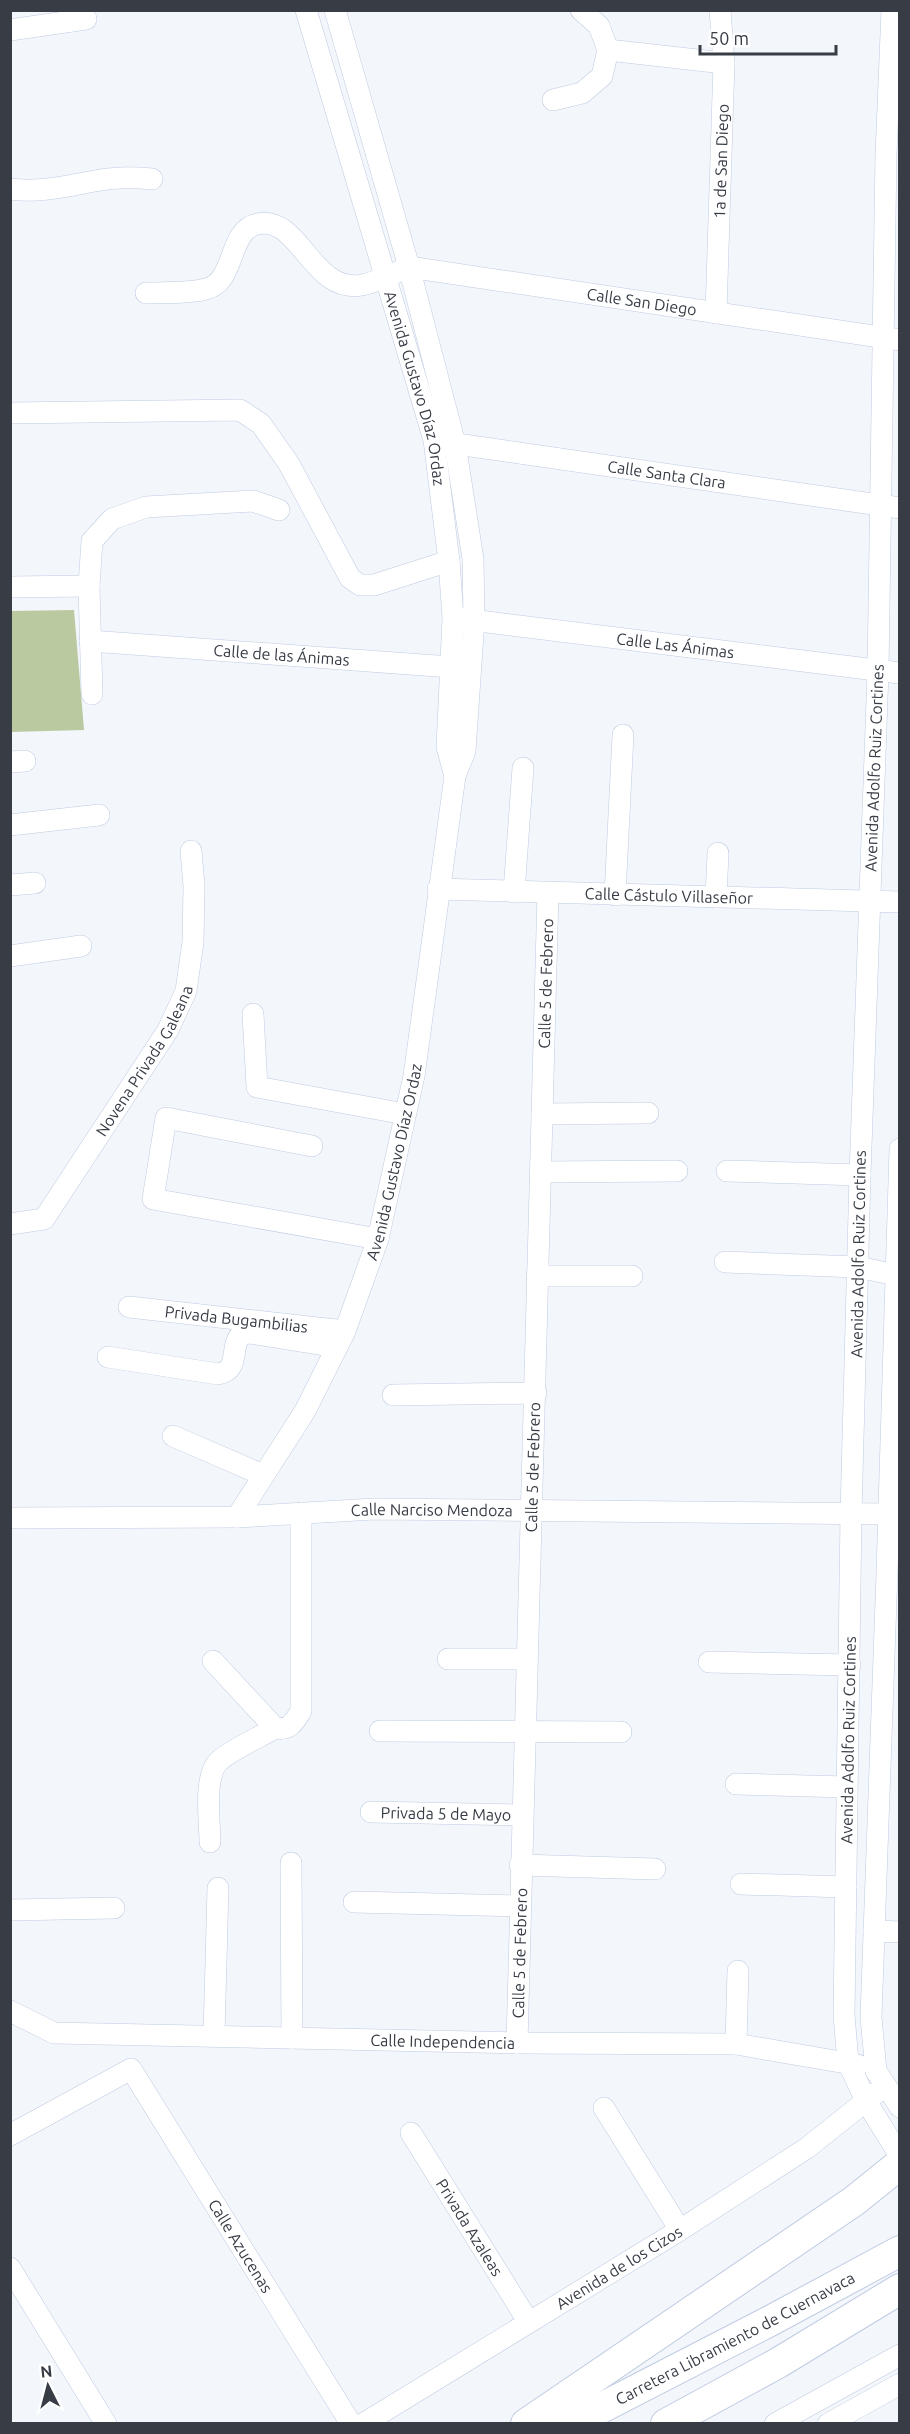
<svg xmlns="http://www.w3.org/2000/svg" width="910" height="2434" viewBox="0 0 910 2434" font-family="Ubuntu,sans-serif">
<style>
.green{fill:#bbc9a0}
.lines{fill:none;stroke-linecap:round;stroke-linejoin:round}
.minor-casing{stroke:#bfcbe2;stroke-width:22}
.highway-casing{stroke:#bfcbe2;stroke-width:32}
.minor{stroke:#fff;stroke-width:21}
.highway{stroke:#fff;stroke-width:30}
.labels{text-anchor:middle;stroke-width:4.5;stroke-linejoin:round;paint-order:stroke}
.street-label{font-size:16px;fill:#373c45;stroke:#fff}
</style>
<rect width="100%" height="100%" fill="#f3f6fb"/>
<path class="green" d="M74,610l10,120 -73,2v-121z"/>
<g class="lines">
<g class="minor-casing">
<g id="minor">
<path id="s1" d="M306,10l128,430 15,121 4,57 -6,129 8,29"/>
<path d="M892,10l-6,145 -8,516 -18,504 -9,339 -7,501 4,47 18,39 34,55"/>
<path d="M10,30l76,-11"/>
<path d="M608,50l116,13"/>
<path d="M553,100l29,-7 20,-17 6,-26 -9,-24 -18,-16"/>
<path d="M10,189c31,4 56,-3 85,-8 19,-4 38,-4 57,-2"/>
<path id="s2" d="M146,293c18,-1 41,1 60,-4 30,-7 22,-59 51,-65 43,-10 54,70 105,61 16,-3 32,-12 47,-18l491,73"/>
<path id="s3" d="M716,313l8,-250 -4,-53"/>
<path d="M10,413l230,-3 21,14 28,40 61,114 10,7h14l75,-24"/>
<path id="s4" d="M443,442l457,66"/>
<path d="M10,587l79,-1"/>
<path id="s5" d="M463,619l437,54"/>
<path id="s6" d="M90,641l375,27"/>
<path d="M92,694l-3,-108 3,-45 20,-22 34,-12 107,-6 26,9"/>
<path d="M10,762l15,-1"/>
<path d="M10,825l89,-10"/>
<path d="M10,885l25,-2"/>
<path id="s7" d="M438,889l462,13"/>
<path d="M514,892l9,-124"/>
<path d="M615,895l8,-160"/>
<path d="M716,897l2,-44"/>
<path d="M10,956l71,-10"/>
<path d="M253,1014l4,73 148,27"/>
<path d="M542,1114l106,-1"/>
<path d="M312,1146l-146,-28 -13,81 225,40"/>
<path d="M900,1149l-13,424 -16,444 5,54 24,36"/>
<path d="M727,1171l133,4"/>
<path d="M542,1172l135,-1"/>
<path id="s8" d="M10,1224l34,-5 124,-189 18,-39 7,-49 1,-56 -3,-35"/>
<path d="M725,1262l133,5 38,8"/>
<path d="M537,1276h95"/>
<path id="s9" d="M129,1307l216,24"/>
<path d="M108,1357l110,17c23,-4 11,-26 23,-40l9,-1 87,14"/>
<path d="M393,1395l143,-2"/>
<path d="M173,1436l90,39"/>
<path id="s10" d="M237,1517l68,-106 40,-80 33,-92 36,-163 41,-300 10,-25 9,-131 -1,-61 -18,-115 -46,-177 -74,-257"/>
<path id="s11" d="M10,1518l227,-1 137,-8 515,5"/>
<path d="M448,1659h78"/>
<path d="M213,1661l62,67c15,3 19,-6 26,-17v-198"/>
<path d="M709,1662l141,3"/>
<path d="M380,1731l241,1"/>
<path d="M736,1784l110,3"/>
<path id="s12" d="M371,1812l151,3"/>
<path d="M210,1842c0,-20 -7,-66 9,-81 12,-11 41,-24 56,-33"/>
<path d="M291,1863l1,175"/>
<path d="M520,1865l135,4"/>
<path d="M741,1884l105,3"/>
<path d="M354,1902l165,4"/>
<path d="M10,1910l104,-2"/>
<path d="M874,1931l26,1"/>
<path id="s13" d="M10,2011l44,22 463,10 219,1 122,21"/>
<path d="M214,2035l4,-147"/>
<path id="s14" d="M517,2043l31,-1150"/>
<path d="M736,2044l2,-73"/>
<path d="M604,2108l76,122"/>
<path id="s15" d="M411,2133l117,188"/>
<path id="s16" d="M10,2135l121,-66 220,355"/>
<path d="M10,2268l96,156"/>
<path id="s17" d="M363,2424l317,-194 127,-82 69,-55"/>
<path d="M775,2424l125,-69"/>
<path d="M828,2424l72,-40"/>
</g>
</g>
<g class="highway-casing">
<g id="highway">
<path d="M526,2424l328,-223 46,-37"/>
<path id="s18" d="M570,2424l200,-103 130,-70"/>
<path d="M666,2424l112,-61 122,-74"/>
</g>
</g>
<use href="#minor" class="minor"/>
<use href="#highway" class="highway"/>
</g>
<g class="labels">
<g class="street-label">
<text dy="6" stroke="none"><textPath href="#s3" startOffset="152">1a de San Diego</textPath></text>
<text dy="6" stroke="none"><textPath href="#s2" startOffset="561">Calle San Diego</textPath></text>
<text dy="6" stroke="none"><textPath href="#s1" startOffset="394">Avenida Gustavo Díaz Ordaz</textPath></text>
<text dy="6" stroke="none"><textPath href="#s4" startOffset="226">Calle Santa Clara</textPath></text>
<text dy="6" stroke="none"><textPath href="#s5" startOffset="214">Calle Las Ánimas</textPath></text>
<text dy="6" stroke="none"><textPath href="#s6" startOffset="192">Calle de las Ánimas</textPath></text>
<text transform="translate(874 768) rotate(-88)" y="6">Avenida Adolfo Ruiz Cortines</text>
<text dy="6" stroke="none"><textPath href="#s7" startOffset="231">Calle Cástulo Villaseñor</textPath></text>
<text dy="6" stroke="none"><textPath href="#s14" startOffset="1060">Calle 5 de Febrero</textPath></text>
<text dy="6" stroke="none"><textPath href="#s8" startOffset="222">Novena Privada Galeana</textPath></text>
<text dy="6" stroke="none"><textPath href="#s10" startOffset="392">Avenida Gustavo Díaz Ordaz</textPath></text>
<text transform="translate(858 1254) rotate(-89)" y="6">Avenida Adolfo Ruiz Cortines</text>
<text dy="6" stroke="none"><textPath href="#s9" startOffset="108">Privada Bugambilias</textPath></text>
<text dy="6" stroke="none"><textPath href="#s14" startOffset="576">Calle 5 de Febrero</textPath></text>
<text dy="6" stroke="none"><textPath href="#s11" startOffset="422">Calle Narciso Mendoza</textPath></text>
<text transform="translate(848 1740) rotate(-89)" y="6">Avenida Adolfo Ruiz Cortines</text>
<text dy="6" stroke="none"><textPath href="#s12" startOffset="75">Privada 5 de Mayo</textPath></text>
<text dy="6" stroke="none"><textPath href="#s14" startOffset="90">Calle 5 de Febrero</textPath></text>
<text dy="6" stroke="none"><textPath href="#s13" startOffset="438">Calle Independencia</textPath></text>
<text dy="6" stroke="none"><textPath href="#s15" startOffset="111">Privada Azaleas</textPath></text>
<text dy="6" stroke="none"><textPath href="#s16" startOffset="346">Calle Azucenas</textPath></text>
<text dy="6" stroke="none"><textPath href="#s17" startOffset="300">Avenida de los Cizos</textPath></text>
<text dy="6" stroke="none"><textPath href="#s18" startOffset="186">Carretera Libramiento de Cuernavaca</textPath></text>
</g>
</g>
<rect width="910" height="2434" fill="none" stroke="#373c45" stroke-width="24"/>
<g transform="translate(48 2386) rotate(354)" stroke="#ffffff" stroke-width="4.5" paint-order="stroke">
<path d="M0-4.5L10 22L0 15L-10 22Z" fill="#373c45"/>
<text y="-9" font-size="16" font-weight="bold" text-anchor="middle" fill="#373c45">N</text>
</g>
<path d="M700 45v9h136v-9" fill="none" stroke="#373c45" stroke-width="3"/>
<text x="709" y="45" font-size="18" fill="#373c45" stroke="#ffffff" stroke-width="4.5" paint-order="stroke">50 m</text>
</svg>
